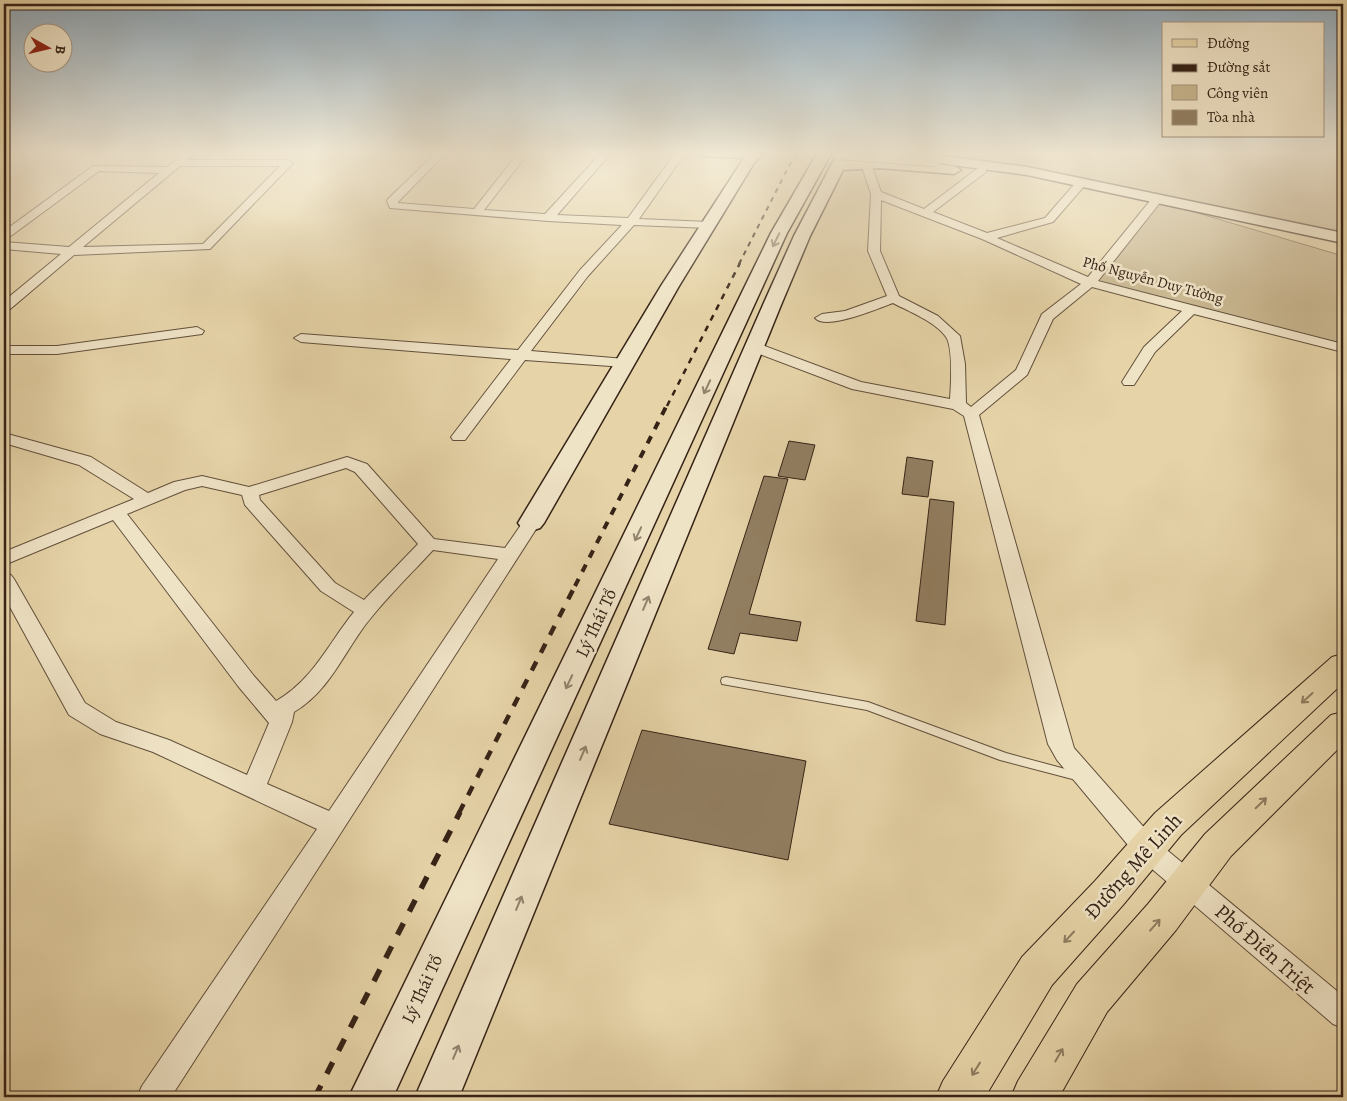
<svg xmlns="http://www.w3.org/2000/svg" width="1347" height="1101" viewBox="0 0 1347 1101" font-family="Alegreya,serif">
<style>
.green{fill:#c8b68f;stroke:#7f6c53}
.building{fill:#927f62;stroke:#362317}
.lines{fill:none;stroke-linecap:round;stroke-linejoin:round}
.lane-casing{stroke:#624f3b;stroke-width:2}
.street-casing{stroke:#624f3b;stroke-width:2}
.secondary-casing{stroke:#362317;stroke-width:3}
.primary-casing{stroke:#362317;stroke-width:2}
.lane{fill:#efe3c6;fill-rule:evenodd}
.street{fill:#efe3c6;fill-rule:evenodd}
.secondary{fill:#efe3c6;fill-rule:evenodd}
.primary{fill:#e6d4a8;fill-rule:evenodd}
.rail-far4{stroke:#362317;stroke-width:2;stroke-dasharray:5 5;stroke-linecap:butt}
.rail-far3{stroke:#362317;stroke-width:2.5;stroke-dasharray:6 6;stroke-linecap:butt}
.rail-far2{stroke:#362317;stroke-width:4;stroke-dasharray:8 8;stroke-linecap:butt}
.rail-far1{stroke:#362317;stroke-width:4.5;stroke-dasharray:10 10;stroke-linecap:butt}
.rail{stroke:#362317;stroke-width:5.5;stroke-dasharray:13 13;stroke-linecap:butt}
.secondary-bridge-casing{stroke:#362317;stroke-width:16;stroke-linecap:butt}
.secondary-bridge{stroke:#efe3c6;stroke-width:15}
.oneway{stroke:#92836e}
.oneway2{stroke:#8e7c60}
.labels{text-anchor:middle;stroke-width:5;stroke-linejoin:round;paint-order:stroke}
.far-street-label{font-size:15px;fill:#362317;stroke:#efe3c6}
.street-label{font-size:18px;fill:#362317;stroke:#efe3c6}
.near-street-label{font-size:21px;fill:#362317;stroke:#efe3c6}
</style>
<rect width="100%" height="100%" fill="#e6d4a8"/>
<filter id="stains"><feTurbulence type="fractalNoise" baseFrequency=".004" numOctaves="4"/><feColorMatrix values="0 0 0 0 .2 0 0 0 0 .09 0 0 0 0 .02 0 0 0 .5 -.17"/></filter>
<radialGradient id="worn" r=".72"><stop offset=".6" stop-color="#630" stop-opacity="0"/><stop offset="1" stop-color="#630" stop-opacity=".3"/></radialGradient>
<g class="green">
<path d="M933,152h410v86z"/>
<path d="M1157,201l186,55v90l-253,-63z"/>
</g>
<g class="building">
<path d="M789,441l26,4 -10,35 -27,-4z"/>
<path d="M907,457l26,4 -5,36 -26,-3z"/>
<path d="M764,476l24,3 -39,135 52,8 -4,19 -57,-8 -6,21 -26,-5z"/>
<path d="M930,499l24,3 -9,123 -29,-4z"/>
<path d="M642,730l164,31 -18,99 -179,-36z"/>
</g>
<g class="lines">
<g class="lane-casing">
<path id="lane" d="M726,677l142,25 138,51 74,20 4,1 2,3 -2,3 -4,1 -80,-21 -133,-50 -145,-26 -1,-3 1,-3z"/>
</g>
<g class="street-casing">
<g id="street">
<path d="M187,152l5,3 -5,5h101l5,3 -83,86 -136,6 -65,55 -5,1v-10l57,-47 -57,-5v-7l65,5 90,-74 -60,-2 -91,67 -4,1v-8l89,-65 74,1zM180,166h100l-77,78 -120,3z"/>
<path d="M437,152h10l-49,50v1l76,6 45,-57h10l-45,58 61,4 57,-62h10l-55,63 71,3 48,-66h10l-47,67 70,3 6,3 -6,3 -75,-3 -46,51 -57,75 94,8 5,1 2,3 -2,3 -5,1 -100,-7 -60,80h-12l-2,-3 60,-78 -210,-17 -7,-4 7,-4 217,16 62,-80 42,-45 -74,-4 -158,-13 -3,-7 1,-2z"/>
<path d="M866,161l5,3 10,28 43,17 54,-41h8v4l-53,40 54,21 58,-15 33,-38h8l1,2 -1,2 -33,38 -56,16 91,39 66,-81h8l1,2 -1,2 -64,81 245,63v8l-149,-38 -39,38 -21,33h-10l-2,-3 22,-35 38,-36 -90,-24 -39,32 -26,56 -48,40 95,333 82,93 187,155v32l-10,-4 -195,-167 -81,-97 -9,-16 -84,-328 -11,-7 -101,-20 -103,-39 -2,-3 2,-3h10l102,38 89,17c1,-14 3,-52 -4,-62 -10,-15 -38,-26 -53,-34 -14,5 -67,28 -78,15l7,-4 23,-3 42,-15 -19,-45 3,-57 -10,-30zM881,200l101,39 99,45 -39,30 -26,56 -45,37 -5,-4 -1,-39 -5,-28 -22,-20 -39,-20 -19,-45z"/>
<path d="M197,327l7,4 -2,3 -145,20h-53v-8h53z"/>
<path d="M4,433l87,24 57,36 26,-11 28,-6 47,11 98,-30 20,7 67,75 71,9 20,-29 6,-1 6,1 3,4 -369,574h-34l5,-11 175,-257 -164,-77 -53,-18 -31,-19 -65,-119v-23l7,2 3,4 71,124 31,19 53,18 78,35 22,-52 -31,-37 -125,-166 -109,45v-13l130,-53 -55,-34 -75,-22zM346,468l9,4 63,72 -54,56 -29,-17 -75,-83 -1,-5zM202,486l40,9 3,10 76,86 33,21c-26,32 -41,68 -78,89l-22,-25 -127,-162 58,-24zM433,550l65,9 -169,252 -62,-27 25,-62 2,-10c35,-21 48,-56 72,-88 20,-26 44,-49 67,-74z"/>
</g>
</g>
<g class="secondary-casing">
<g id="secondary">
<path d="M695,152h70l-11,11 -75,123 -135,237 -4,5 -9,3 -9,-3 -4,-5 143,-237 83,-128 -42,-2z"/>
<path d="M818,152h14l-45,81 -394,864h-44l422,-864z"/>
<path d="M838,152h14l-5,9 33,-2 74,7 7,4 -7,4 -74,-6 -37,2 -33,66 -29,69 -322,792h-44l348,-792 31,-69z"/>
<path d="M935,155l92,12 316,66v10l-316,-68 -97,-13 -2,-3 2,-3z"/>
</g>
</g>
<g class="primary-casing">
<g id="primary">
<path d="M1343,654v29l-162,152 -58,70 -71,80 -67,112h-49l7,-16 79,-124 73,-76 60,-68 177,-156z"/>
<path d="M1343,712v32l-112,112 -55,74 -69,82 -48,85h-48l7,-16 59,-97 71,-80 57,-70 126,-119z"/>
</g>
</g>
<use href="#lane" class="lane"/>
<use href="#street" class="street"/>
<use href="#secondary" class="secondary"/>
<use href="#primary" class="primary"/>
<path class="rail-far4" d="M739,264l51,-100 9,-12"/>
<path class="rail-far3" d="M667,406l73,-143"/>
<path class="rail-far2" d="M575,586l92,-181"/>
<path class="rail-far1" d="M459,813l117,-229"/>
<path class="rail" d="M315,1097l145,-285"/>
<g class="secondary-bridge-casing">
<path id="secondary-bridge" d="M840,152l95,7"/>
</g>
<use href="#secondary-bridge" class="secondary-bridge"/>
</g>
<defs><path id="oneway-shaft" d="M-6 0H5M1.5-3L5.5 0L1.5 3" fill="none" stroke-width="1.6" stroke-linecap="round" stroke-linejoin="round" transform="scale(1.25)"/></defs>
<g class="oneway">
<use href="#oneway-shaft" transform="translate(776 240) rotate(116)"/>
<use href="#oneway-shaft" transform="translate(707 387) rotate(115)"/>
<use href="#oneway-shaft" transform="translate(638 534) rotate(115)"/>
<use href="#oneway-shaft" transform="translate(646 603) rotate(-67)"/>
<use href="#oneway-shaft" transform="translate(569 682) rotate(115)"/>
<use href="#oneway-shaft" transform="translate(583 753) rotate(-67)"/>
<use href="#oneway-shaft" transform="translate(519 903) rotate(-67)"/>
<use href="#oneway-shaft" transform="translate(456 1052) rotate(-67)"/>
</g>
<g class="oneway2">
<use href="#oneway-shaft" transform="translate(1307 698) rotate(138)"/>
<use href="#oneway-shaft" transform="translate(1261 803) rotate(-44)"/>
<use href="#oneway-shaft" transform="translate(1155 925) rotate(-49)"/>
<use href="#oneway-shaft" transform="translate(1069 937) rotate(133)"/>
<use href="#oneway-shaft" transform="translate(1059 1055) rotate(-60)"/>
<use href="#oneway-shaft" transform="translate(976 1069) rotate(122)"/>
</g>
<linearGradient id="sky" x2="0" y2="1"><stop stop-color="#8fa9bb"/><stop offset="0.5" stop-color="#f4ecd8"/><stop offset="1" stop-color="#f4ecd8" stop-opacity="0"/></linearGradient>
<rect width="1347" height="306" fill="url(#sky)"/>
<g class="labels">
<g class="far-street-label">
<text transform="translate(1153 280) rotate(15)" y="5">Phố Nguyễn Duy Tường</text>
</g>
<g class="street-label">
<text transform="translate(596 623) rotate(-65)" y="6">Lý Thái Tổ</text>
<text transform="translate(422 989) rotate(-65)" y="6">Lý Thái Tổ</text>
</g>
<g class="near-street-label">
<text transform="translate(1133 866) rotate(-48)" y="7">Đường Mê Linh</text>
<text transform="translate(1265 949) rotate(41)" y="7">Phố Điển Triệt</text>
</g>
</g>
<rect width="1347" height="1101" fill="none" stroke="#e6d4a8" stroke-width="20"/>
<rect x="5" y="5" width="1337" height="1091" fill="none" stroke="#362317" stroke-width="2.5"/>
<rect x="10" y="10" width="1327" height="1081" fill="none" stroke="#362317"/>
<rect x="1162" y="22" width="162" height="115" fill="#efe3c6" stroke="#a59680"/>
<rect x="1172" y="39" width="25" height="8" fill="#e6d4a8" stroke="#a59680"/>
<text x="1207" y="48" font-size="15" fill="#362317">Đường</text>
<rect x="1172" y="64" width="25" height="8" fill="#362317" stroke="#a59680"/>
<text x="1207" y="72" font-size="15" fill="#362317">Đường sắt</text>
<rect x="1172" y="85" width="25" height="15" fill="#c8b68f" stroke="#a59680"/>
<text x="1207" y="98" font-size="15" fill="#362317">Công viên</text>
<rect x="1172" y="110" width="25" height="15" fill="#927f62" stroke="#a59680"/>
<text x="1207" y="122" font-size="15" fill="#362317">Tòa nhà</text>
<g transform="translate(48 48) rotate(98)"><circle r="24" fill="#efe3c6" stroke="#a59680"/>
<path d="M0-4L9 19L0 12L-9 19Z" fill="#8f2418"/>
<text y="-8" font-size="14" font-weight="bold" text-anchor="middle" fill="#362317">B</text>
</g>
<rect width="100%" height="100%" filter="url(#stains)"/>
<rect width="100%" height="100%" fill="url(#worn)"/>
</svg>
